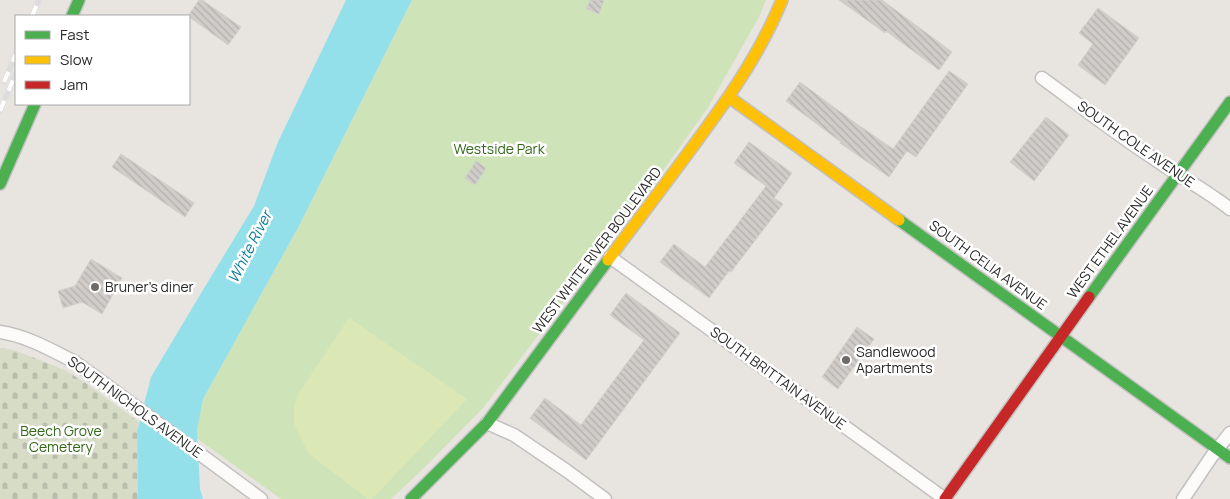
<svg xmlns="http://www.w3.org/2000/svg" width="1230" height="499" viewBox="0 0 1230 499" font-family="Manrope,sans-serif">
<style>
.cemetery{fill:url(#cemetery-stones)}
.park{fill:#cfe3b8}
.pitch{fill:#dbe8b6}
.water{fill:#93e0ea}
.building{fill:url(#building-back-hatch);stroke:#d3d0cc}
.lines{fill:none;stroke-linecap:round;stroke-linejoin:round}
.street-casing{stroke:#c2c1c1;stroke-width:15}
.fast-casing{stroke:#c2c1c1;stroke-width:14}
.slow-casing{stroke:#c2c1c1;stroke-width:14}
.jam-casing{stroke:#c2c1c1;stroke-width:14}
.street{stroke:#fcfbfa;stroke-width:12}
.fast{stroke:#4caf50;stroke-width:11}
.slow{stroke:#ffc107;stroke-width:11}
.jam{stroke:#c62828;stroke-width:11}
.rail-casing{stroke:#deddde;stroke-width:5.5}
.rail{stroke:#fff;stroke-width:4;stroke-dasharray:11;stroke-linecap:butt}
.poi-dot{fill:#6c6b6a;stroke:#fff;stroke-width:2}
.labels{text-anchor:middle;stroke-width:5;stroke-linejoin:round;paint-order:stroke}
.street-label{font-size:14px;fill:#2a2a2a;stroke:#fff}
.park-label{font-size:14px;fill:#346819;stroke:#fff}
.poi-label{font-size:14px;fill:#2a2a2a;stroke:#fff;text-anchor:start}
.water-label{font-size:15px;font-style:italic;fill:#0c7d9c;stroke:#fff}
</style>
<defs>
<pattern id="cemetery-stones" width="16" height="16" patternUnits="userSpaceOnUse" patternTransform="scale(1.25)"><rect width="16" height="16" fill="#d7dcc7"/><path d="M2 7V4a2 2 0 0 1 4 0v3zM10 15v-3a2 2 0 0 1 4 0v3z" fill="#b9bdab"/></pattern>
<pattern id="building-back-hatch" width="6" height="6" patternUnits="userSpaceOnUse" patternTransform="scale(1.25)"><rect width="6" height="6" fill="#cfccc9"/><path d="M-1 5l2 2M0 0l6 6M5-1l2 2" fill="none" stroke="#b2afad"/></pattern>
</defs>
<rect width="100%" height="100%" fill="#e8e4e0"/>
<path class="cemetery" d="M0,348l14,2 51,20 22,14 52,38 -2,10 1,67h-138z"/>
<path class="park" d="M412,0h354l-7,17 -52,92 -50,70 -174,229 -59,60 -33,31h-110l-86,-62 8,-38 96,-173z"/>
<path class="pitch" d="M349,318l118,81 -95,100h-4l-59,-45 -15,-30v-15l3,-13z"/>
<path class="water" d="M346,0h66l-113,226 -96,173 -6,31 3,59 3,10h-65l-1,-67 14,-55 52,-87 51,-84 24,-64z"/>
<g class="building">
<path d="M199,0h3l39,27 -13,18 -40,-29z"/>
<path d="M590,0h14l-5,14 -13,-5z"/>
<path d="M839,0h43l70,52 -13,18 -53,-39 -1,2z"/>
<path d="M1098,8l41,30 -34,47 -27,-20 15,-21 -14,-11z"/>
<path d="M949,71l19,13 -52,73 -9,-6 -18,26 -49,-34 1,-1 -55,-41 14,-19 54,40 39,27z"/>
<path d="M1046,117l23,18 -35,46 -24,-19z"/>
<path d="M749,142l43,31 -18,25 9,6 -52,68 -2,-1 -20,27 -49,-36 14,-18 31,23 61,-81 -32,-23z"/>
<path d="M121,154l73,49 -9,14 -73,-50z"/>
<path d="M476,161l10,7 -11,17 -10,-7z"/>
<path d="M91,259l31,19 -20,36 -20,-12 -19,6 -5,-17 17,-5z"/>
<path d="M626,293l54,40 -94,127 -56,-42 15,-20 36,27 63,-85 -34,-25z"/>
<path d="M857,327l17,12 -36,50 -16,-12z"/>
</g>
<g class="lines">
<g class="street-casing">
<g id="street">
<path d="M1042,78c37,27 73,55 111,80 26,18 53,32 77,51"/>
<path d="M610,257l335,242"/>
<path d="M0,332c27,4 51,18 75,30l186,137"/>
<path d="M487,423l27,12 53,36 38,28"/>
<path d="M1183,499l29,-43 18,-23"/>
</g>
</g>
<g class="fast-casing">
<g id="fast">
<path d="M72,16l7,-16"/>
<path d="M0,184l35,-80"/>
<path d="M899,220l331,238"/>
<path d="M1089,297l141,-195"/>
<path d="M411,499l76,-76 121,-163"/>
</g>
</g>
<g class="slow-casing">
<g id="slow">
<path d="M729,97l170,123"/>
<path d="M608,260c31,-42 63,-83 94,-126 31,-42 60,-85 80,-134"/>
</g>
</g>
<g class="jam-casing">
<path id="jam" d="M945,499l144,-202"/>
</g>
<use href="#street" class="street"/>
<use href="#fast" class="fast"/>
<use href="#slow" class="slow"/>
<use href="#jam" class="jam"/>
<g class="rail-casing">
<g id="rail">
<path d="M32,16l7,-16"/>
<path d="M4,82l12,-28"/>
<path d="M0,111l16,-38"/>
</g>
</g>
<use href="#rail" class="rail"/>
</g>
<g class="poi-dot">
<circle cx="95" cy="287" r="5"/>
<circle cx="846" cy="360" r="5"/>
</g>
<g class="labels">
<g class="street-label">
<text transform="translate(1136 144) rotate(35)" y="5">SOUTH COLE AVENUE</text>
<text transform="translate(1110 242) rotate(-54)" y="5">WEST ETHEL AVENUE</text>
<text transform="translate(597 250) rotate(-53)" y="5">WEST WHITE RIVER BOULEVARD</text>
<text transform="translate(988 265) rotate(36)" y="5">SOUTH CELIA AVENUE</text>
<text transform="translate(778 378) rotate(36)" y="5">SOUTH BRITTAIN AVENUE</text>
<text transform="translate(135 407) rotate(36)" y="5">SOUTH NICHOLS AVENUE</text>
</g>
<g class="park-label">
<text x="499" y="154">Westside Park</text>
<text x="61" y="436">Beech Grove<tspan x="61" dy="16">Cemetery</tspan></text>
</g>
<g class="poi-label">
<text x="105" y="292">Bruner's diner</text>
<text x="856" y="357">Sandlewood<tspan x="856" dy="16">Apartments</tspan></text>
</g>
<g class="water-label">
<text transform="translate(250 247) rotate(-63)" y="5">White River</text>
</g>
</g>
<rect x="15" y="15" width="175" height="90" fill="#ffffff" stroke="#aaaaaa"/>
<rect x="25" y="31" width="25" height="8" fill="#4caf50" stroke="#aaaaaa"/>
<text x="60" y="40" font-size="15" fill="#2a2a2a">Fast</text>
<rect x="25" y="56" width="25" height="8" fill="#ffc107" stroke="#aaaaaa"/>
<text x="60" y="65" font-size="15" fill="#2a2a2a">Slow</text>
<rect x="25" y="81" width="25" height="8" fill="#c62828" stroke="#aaaaaa"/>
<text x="60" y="90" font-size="15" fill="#2a2a2a">Jam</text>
</svg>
